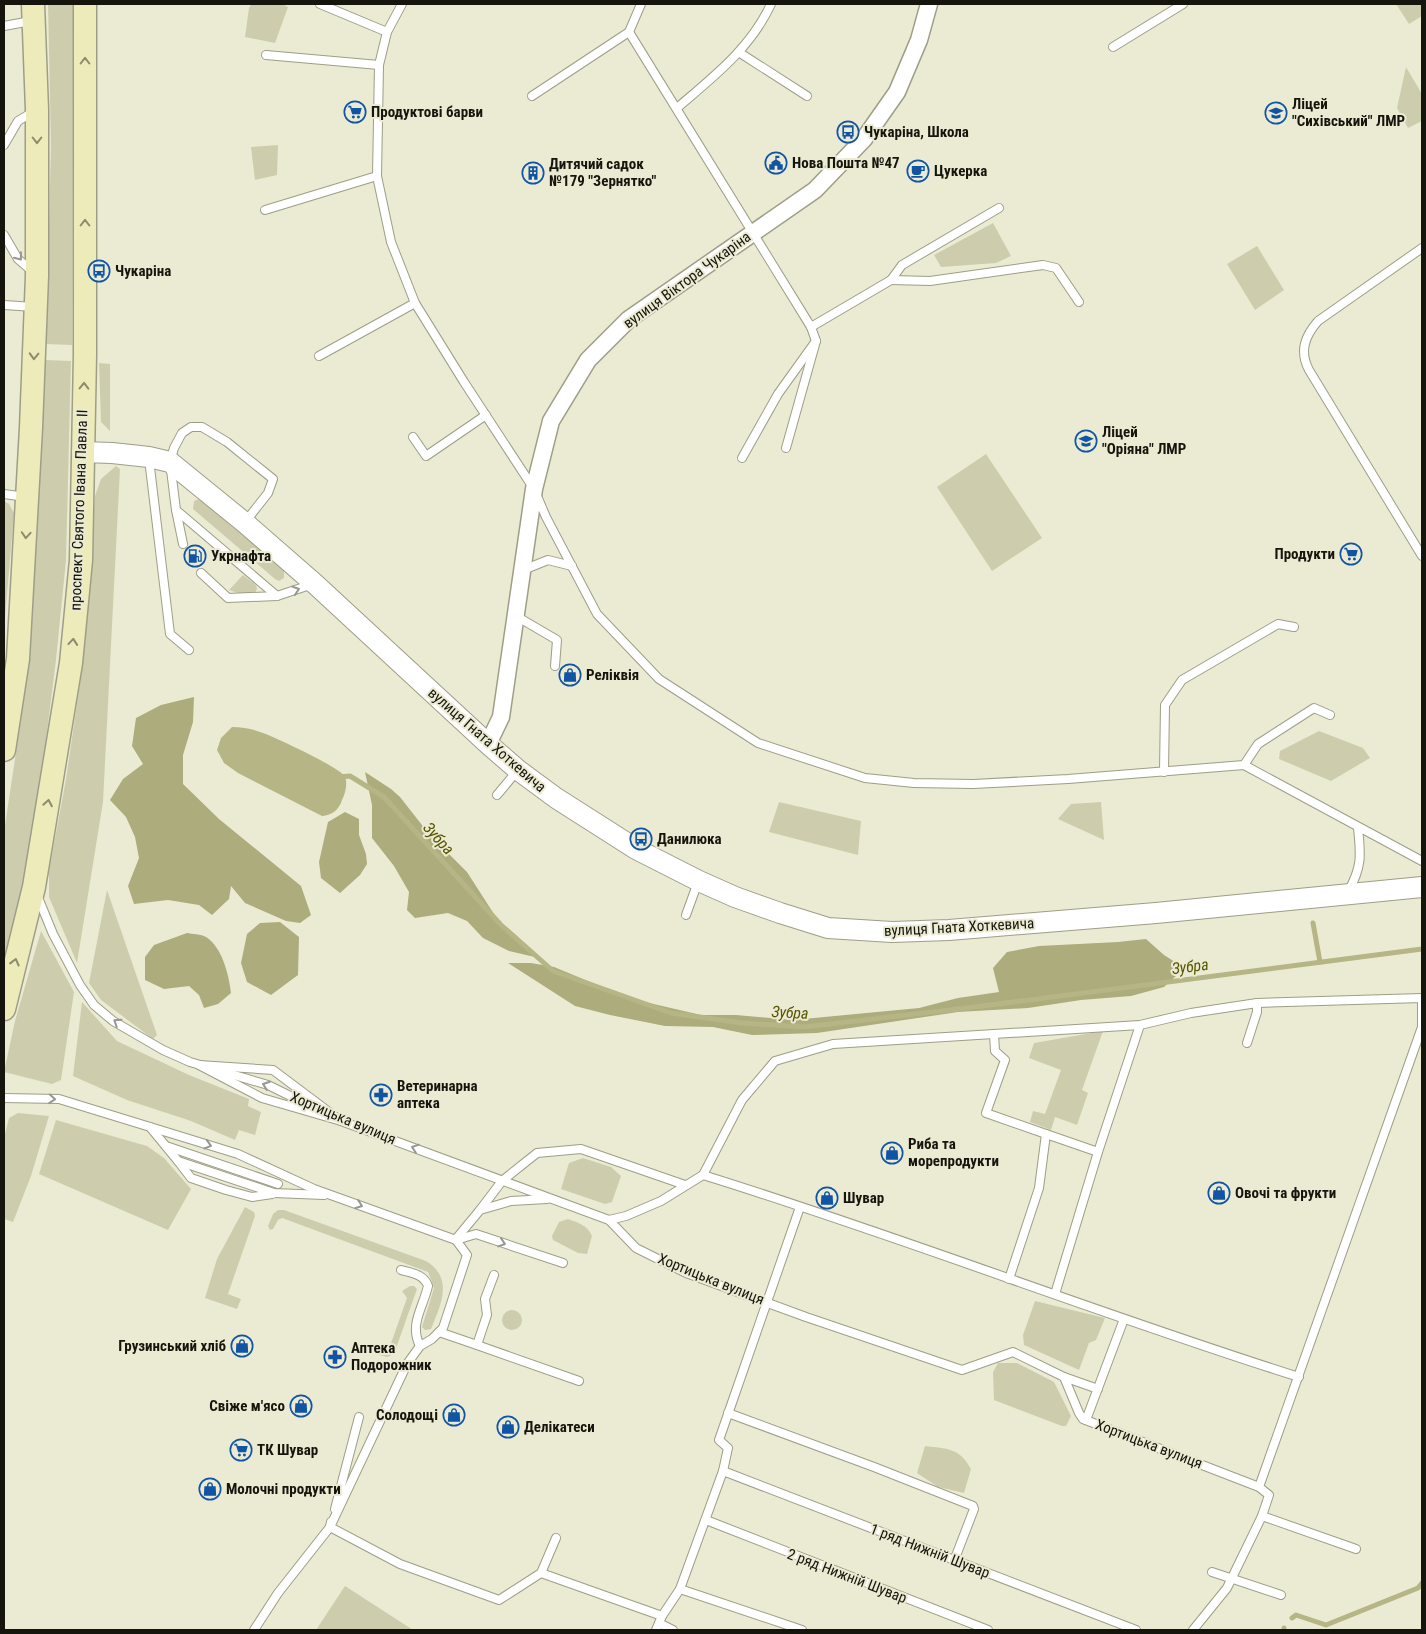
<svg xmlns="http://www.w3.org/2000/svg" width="1426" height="1634" viewBox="0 0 1426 1634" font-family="'Roboto Condensed',sans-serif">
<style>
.green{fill:#cdcdae}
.forest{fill:#adac7c}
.water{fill:#b5b585}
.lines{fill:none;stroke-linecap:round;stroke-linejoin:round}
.stream{stroke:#b5b585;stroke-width:5}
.service-casing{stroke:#9e9e88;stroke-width:10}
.minor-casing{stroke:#9e9e88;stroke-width:19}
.tertiary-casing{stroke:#9e9e88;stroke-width:22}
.secondary-casing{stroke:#9e9e88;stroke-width:25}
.service{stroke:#fff;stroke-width:8}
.minor{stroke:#fff;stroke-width:16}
.tertiary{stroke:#fff;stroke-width:20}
.secondary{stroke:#edebb9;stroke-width:22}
.oneway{stroke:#8c8b6c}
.oneway2{stroke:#969692}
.labels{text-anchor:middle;stroke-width:4;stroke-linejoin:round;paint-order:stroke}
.poi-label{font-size:15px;font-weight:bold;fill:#15150d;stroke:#ebebd3;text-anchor:start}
.street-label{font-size:15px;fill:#15150d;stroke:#ebebd3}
.water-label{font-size:16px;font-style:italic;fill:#585500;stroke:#ebebd3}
</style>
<rect width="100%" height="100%" fill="#ebebd3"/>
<g class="green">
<path d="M48,4h25l-1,341 -26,-1 5,-198z"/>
<path d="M251,4h31l6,3 -13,36 -30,-6 4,-29z"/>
<path d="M1396,4h26v12l-13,8z"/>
<path d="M1406,67l16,27v27l-14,7 -11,-20z"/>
<path d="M278,145l-1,30 -22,5 -4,-33z"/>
<path d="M993,223l18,33 -15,7 -55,4 -7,-12z"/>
<path d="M1257,246l27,44 -29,20 -28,-46z"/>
<path d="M45,360l26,1 -5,199 -10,100 -20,160 -32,150v-138l26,-173z"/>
<path d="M99,363l11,1v67l-9,-9z"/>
<path d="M986,454l56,84 -50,33 -55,-84z"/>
<path d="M116,466l4,3 -17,333 -26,161 -28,-66v-26l17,-92 17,-116 12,-167 6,-17z"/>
<path d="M199,499l3,1 82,71v7l-5,3 -4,-2 -82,-70 1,-8z"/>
<path d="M4,501l5,3 5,9 -10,116z"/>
<path d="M243,575l13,10 1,4 -2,4h-17l-9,-3z"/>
<path d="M1319,731l44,17 7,10 -39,23 -52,-22 1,-8z"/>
<path d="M779,802l82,19 -3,34 -89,-23z"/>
<path d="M1101,802l3,38 -46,-21 13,-15z"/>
<path d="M107,890l50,145 -4,4 -52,-39 -12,-17z"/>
<path d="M41,931l33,61 -13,88 -9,4 -48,-12 11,-51z"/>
<path d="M82,1002l35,39 72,34 60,24 -1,7 13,6 -6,23 -16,-5 -4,10 -44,-19 -64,-21 -54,-24z"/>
<path d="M1103,1031l-21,59 6,3 -11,32 -22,-8 -4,13 -21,-8 3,-11 12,3 16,-44 -32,-12 5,-15z"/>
<path d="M18,1113l31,3 -18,60 -18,46 -9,-3v-81l5,-20z"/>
<path d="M56,1120l91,26 17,12 27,31 -23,41 -129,-56z"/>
<path d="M583,1158l28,9 10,9 -9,26 -7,2 -44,-15 8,-26z"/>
<path d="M245,1207l9,5 1,4 -27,78 13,5 -4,10 -32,-11 12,-39z"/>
<path d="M278,1210h6l142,51c28,17 15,44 5,68l-6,1 -3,-3 12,-39 -6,-16 -146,-54 -4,2 -5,9 -3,1 -2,-4 5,-12z"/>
<path d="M568,1219c11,4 19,6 24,17l-5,18 -9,-1 -25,-13 -1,-4 7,-14z"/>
<path d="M410,1286h4l3,3 -23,65 -7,3 -11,-3 2,-7 11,2 18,-51 -5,-7z"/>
<path d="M1035,1301l70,17 -9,22 -7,3 -10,27 -55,-25 -1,-10z"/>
<circle cx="512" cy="1320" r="10"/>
<path d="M998,1363h19l37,19 17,34 -5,10h-4l-68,-26 -1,-28z"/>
<path d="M925,1446c22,3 34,1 46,23l-7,24 -26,-6 -21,-14z"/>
<path d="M345,1586l68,44h-97z"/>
</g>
<g class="forest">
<path d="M194,697l-1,25 -10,33v29l36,35 82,67 10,29 -11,8 -14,-2 -41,-18 -14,-17 -2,13 -17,16 -13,-10 -31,-5 -34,4 -6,-18 11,-28 -4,-21 -9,-20 -16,-17 13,-21 20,-15 -11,-18 4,-28 25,-13z"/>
<path d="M365,772l26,17 9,8 29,37 38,38 34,53 38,33 -30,-7 -26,-13 -16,-17 -19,-8 -33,5 -8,-8 2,-18 -15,-26 -22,-28v-33z"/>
<path d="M345,812l14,7v16l7,19 1,10 -7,11 -20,18 -19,-15 -2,-16 9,-40z"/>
<path d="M280,922l19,15 -1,38 -27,20 -24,-13 -6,-19 6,-29 13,-11z"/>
<path d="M187,933c5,1 14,1 19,4 16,10 23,38 25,56l-13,11 -14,4 -5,-13 -10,-9 -25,3 -19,-9v-23l9,-12z"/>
<path d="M1146,939l18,16 11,7 1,14 -12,11 -33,9 -50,4 -53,8 -70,4 -141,21 -65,2 -39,-8 -48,-1 -55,-11 -35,-9 -67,-43h23l23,4 46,19 45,16 56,13h35l57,5 126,-12 39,-10 41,-6 -6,-24 14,-16 32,-6 79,-4z"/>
</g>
<path class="water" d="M232,727c11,0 21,2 31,6 13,5 77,34 82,44 3,7 0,17 -3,23 -3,10 -10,15 -20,16l-84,-43 -14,-10 -7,-13 4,-12z"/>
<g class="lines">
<g class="stream">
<path d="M338,777l12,-1 34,21 117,128 52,46 118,42 71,10 62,4 163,-19 455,-59"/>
<path d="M1313,923l7,39"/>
<path d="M1292,1618l4,-3 30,10 92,-37 4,-5"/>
<path d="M1284,1630v-2"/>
</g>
<g class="service-casing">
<g id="service">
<path d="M320,4l67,28"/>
<path d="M402,4l-15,28 -8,33 -2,111 14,66 24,61 49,79 70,107 12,28 51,97 62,65 99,64 107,35 49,5 59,1 95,-5 176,-14 178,96"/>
<path d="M641,4l-12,28 182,295 80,-47 11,-15 97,-57"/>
<path d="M4,26l27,-5"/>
<path d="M1113,47l70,-43"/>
<path d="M740,53l67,43"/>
<path d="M266,55l113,10"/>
<path d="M532,96l97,-64"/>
<path d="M677,108c36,-31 74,-60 94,-104"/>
<path d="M4,145l14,-24 15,-9"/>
<path d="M265,210l112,-34"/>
<path d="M4,235l14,24 15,13"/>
<path d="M1422,248l-104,73c-13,15 -19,30 -9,49l113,186"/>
<path d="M891,280l39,1 113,-16 13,3 23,34"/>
<path d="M4,305l30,2"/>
<path d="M319,356l96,-53"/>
<path d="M413,437l13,19 60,-41"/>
<path d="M786,448l30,-107 -5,-14"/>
<path d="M742,458l36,-64 38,-53"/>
<path d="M149,459l21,175 19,16"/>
<path d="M4,494l22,3"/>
<path d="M176,510l7,34"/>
<path d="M246,521l22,-28 5,-14 -46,-37 -25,-15h-11l-9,6 -8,15 -4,14 6,48 101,86"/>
<path d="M523,570l25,-10 24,6"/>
<path d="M201,573l27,25 49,-2 36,-12"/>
<path d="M516,616l41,24 -2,26"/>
<path d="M1244,765l14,-21 56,-36 16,7"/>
<path d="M1164,772l1,-67 17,-25 96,-56 16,3"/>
<path d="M497,795l21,-25"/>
<path d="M1348,892c14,-25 13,-36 10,-64"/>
<path d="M37,895l16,39 27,51 14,20 19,16 50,29 27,12 78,23 73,36 268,99 27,28 50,25 120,44 156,53 51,-18 51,25 15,36 4,6 176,68 10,8 -7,21 -35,72 -34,42"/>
<path d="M686,915l12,-33"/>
<path d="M994,1034l1,17 10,9 -19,53 60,21"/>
<path d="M1247,1043l10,-31v-9"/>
<path d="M199,1065l74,5 68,51 -79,-23z"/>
<path d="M4,1098l55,1 179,55 76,35 142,51 11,15 -24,73 -11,11 -12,7 -13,18 -77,163 -52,66 -24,37"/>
<path d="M150,1127l28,34 96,32 50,2"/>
<path d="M166,1146l112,38"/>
<path d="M178,1161l13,17 35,12 26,7 20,-3"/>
<path d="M703,1175c200,62 396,139 596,202"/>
<path d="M480,1210l22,-29 35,-28 44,-4 104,36"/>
<path d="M609,1220l17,-4 35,-15 42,-26 39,-75 33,-39 58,-17 307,-19 51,-12 66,-10 165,-5v29l-163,460"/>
<path d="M456,1239l24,-29 31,-9 36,-2"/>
<path d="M456,1240l20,-6 87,29"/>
<path d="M401,1270c10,3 23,4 27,16 -5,22 -19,38 -8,60"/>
<path d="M1009,1279l30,-91 7,-54 52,18"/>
<path d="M1055,1294l43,-142 42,-127"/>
<path d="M439,1332l38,13 10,-30 -2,-16 9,-24"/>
<path d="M477,1345l102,36"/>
<path d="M1064,1377l34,12"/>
<path d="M728,1413l146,54 99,39 1,3 -20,52"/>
<path d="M1086,1420l38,-101"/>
<path d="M723,1471l413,159"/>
<path d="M335,1509l24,-92"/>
<path d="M1262,1516l94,33"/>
<path d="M706,1520l282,110"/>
<path d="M331,1522l-1,5 70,37 99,36 42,-27 121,43"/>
<path d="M1212,1572l69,23"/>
<path d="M541,1573l15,-35"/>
<path d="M680,1589l122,41"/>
<path d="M659,1623l14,7"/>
<path d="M656,1630l6,-14 18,-27 43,-118 5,-23 -9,-8 81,-233"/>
</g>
</g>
<g class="minor-casing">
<path id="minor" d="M488,744l13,-27 33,-228 17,-68 37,-61 41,-41 186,-129 49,-51 33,-47 22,-52 10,-36"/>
</g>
<g class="tertiary-casing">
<path id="tertiary" d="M82,452l30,1 37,4 21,5 75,61 70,61 173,160 30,26 38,28 80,51 63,32 36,16 45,16 48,15 64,4 57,-2 207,-17 266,-26"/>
</g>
<g class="secondary-casing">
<g id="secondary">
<path d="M4,750l14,-91 13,-231 6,-152v-166l-4,-106"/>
<path d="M4,1009l30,-122 37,-224 10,-103 4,-205v-351"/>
</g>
</g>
<use href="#service" class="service"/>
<use href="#minor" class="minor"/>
<use href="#tertiary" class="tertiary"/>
<use href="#secondary" class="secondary"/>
</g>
<defs><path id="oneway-chevron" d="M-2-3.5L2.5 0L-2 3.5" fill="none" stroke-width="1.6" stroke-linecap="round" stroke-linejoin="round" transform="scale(1.25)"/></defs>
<g class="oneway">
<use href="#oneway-chevron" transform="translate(85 61) rotate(-90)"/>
<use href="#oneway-chevron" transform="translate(37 140) rotate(90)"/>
<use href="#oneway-chevron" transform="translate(85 223) rotate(-90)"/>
<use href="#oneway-chevron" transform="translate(34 356) rotate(92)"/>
<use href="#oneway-chevron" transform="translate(84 386) rotate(-89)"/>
<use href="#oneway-chevron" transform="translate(26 535) rotate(94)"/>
<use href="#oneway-chevron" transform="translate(73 642) rotate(-85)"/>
<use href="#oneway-chevron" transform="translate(48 803) rotate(-80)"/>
<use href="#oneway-chevron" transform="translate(15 962) rotate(-76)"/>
</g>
<g class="oneway2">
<use href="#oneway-chevron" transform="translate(19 257) rotate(52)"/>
<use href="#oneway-chevron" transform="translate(296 590) rotate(-18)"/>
<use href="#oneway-chevron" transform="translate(117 1022) rotate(-147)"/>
<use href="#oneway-chevron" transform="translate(266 1085) rotate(-160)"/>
<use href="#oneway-chevron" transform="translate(52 1099) rotate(4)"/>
<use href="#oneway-chevron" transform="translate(208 1145) rotate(17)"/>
<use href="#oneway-chevron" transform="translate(415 1148) rotate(-161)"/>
<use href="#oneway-chevron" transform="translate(359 1205) rotate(20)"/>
<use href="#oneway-chevron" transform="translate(502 1243) rotate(18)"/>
</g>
<defs>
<g id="supermarket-ring" transform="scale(1.125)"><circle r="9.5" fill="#ebebd3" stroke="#1154a4" stroke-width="1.5"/><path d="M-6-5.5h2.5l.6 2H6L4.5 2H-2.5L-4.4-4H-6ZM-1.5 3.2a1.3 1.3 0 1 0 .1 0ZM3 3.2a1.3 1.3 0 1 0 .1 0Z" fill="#1154a4"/></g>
<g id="school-ring" transform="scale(1.125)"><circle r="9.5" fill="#ebebd3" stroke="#1154a4" stroke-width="1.5"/><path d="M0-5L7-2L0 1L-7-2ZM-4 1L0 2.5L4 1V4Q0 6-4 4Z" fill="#1154a4"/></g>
<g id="bus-ring" transform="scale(1.125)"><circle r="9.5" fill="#ebebd3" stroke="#1154a4" stroke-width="1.5"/><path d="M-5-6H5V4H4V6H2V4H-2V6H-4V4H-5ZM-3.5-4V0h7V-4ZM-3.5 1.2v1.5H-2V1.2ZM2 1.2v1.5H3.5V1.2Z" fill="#1154a4"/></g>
<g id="civic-ring" transform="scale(1.125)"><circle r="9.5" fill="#ebebd3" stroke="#1154a4" stroke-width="1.5"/><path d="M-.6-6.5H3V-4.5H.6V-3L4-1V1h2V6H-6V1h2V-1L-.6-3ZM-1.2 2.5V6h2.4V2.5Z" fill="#1154a4"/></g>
<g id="cafe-ring" transform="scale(1.125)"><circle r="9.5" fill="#ebebd3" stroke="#1154a4" stroke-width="1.5"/><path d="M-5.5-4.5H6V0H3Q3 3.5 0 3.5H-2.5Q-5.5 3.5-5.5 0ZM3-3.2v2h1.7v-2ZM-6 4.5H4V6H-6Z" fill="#1154a4"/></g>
<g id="building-ring" transform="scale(1.125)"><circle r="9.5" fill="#ebebd3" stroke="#1154a4" stroke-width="1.5"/><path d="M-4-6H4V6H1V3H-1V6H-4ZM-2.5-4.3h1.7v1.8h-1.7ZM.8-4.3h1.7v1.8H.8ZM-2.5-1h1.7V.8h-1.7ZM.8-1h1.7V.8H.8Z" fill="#1154a4"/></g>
<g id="fuel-ring" transform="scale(1.125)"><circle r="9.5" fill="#ebebd3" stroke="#1154a4" stroke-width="1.5"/><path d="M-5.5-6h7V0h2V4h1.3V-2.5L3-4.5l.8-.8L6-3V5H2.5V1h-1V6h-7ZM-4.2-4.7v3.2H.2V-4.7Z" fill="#1154a4"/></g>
<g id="shop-ring" transform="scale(1.125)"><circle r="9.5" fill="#ebebd3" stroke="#1154a4" stroke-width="1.5"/><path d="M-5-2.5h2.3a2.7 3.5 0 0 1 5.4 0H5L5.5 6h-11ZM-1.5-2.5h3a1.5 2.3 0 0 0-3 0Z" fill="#1154a4"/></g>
<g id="pharmacy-ring" transform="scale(1.125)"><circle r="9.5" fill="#ebebd3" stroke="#1154a4" stroke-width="1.5"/><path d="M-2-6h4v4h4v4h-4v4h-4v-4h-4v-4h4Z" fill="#1154a4"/></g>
</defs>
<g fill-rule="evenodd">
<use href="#supermarket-ring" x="355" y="112"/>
<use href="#school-ring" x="1276" y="113"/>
<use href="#bus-ring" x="848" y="132"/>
<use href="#civic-ring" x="776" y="163"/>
<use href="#cafe-ring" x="918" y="171"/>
<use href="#building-ring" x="533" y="173"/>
<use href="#bus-ring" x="99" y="271"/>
<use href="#school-ring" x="1086" y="441"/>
<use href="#supermarket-ring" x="1351" y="554"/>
<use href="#fuel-ring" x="195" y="556"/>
<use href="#shop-ring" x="570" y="675"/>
<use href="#bus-ring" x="641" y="839"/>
<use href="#pharmacy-ring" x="381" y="1095"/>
<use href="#shop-ring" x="892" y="1153"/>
<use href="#shop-ring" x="1219" y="1193"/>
<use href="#shop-ring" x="827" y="1198"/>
<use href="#shop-ring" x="242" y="1346"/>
<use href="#pharmacy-ring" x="335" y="1357"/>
<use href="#shop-ring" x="301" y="1406"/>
<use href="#shop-ring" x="454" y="1415"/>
<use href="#shop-ring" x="508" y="1427"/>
<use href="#supermarket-ring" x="241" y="1450"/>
<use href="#shop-ring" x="210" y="1489"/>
</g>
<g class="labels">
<g class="poi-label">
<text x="1292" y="109">Ліцей<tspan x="1292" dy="17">"Сихівський" ЛМР</tspan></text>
<text x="371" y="117">Продуктові барви</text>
<text x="864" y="137">Чукаріна, Школа</text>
<text x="792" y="168">Нова Пошта №47</text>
<text x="549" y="169">Дитячий садок<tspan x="549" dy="17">№179 "Зернятко"</tspan></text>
<text x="934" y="176">Цукерка</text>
<text x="115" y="276">Чукаріна</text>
<text x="1102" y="437">Ліцей<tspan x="1102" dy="17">"Оріяна" ЛМР</tspan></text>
<text x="1335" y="559" text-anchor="end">Продукти</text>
<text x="211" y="561">Укрнафта</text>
<text x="586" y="680">Реліквія</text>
<text x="657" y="844">Данилюка</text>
<text x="397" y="1091">Ветеринарна<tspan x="397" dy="17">аптека</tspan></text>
<text x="908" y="1149">Риба та<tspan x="908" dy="17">морепродукти</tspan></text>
<text x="1235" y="1198">Овочі та фрукти</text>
<text x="843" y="1203">Шувар</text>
<text x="226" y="1351" text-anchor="end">Грузинський хліб</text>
<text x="351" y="1353">Аптека<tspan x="351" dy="17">Подорожник</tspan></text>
<text x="285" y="1411" text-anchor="end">Свіже м'ясо</text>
<text x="438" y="1420" text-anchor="end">Солодощі</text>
<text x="524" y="1432">Делікатеси</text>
<text x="257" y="1455">ТК Шувар</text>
<text x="226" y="1494">Молочні продукти</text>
</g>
<g class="street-label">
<text transform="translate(687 280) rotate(-36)" y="5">вулиця Віктора Чукаріна</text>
<text transform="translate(79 510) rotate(-88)" y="5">проспект Святого Івана Павла II</text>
<text transform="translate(487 740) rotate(41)" y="5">вулиця Гната Хоткевича</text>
<text transform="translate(959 927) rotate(-3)" y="5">вулиця Гната Хоткевича</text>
<text transform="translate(343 1118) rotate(23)" y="5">Хортицька вулиця</text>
<text transform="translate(711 1279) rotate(22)" y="5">Хортицька вулиця</text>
<text transform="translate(1149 1444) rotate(21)" y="5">Хортицька вулиця</text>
<text transform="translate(930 1551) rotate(21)" y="5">1 ряд Нижній Шувар</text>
<text transform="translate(847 1576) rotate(21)" y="5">2 ряд Нижній Шувар</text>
</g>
<g class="water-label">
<text transform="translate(439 838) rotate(48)" y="6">Зубра</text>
<text transform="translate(1190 966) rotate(-7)" y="6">Зубра</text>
<text transform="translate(790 1012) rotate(3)" y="6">Зубра</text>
</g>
</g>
<rect width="1426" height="1634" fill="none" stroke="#15150d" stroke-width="10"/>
</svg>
